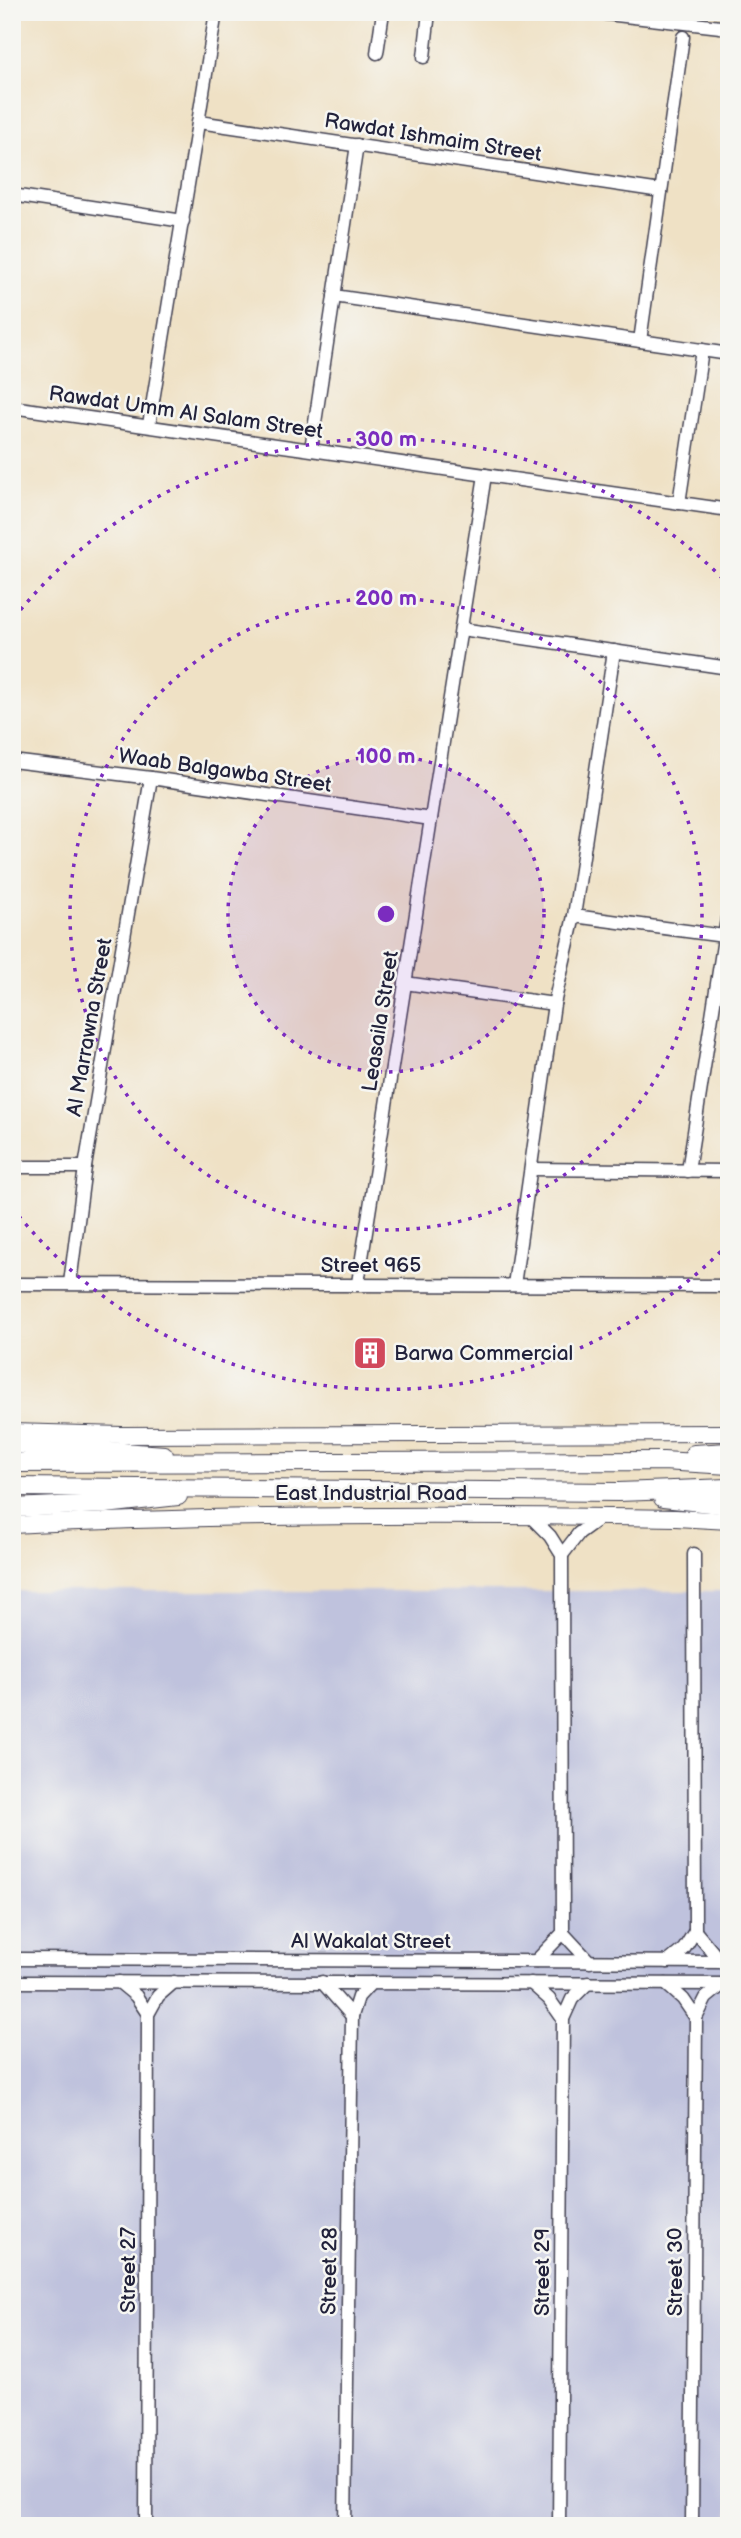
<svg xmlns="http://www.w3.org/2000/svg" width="741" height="2538" viewBox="0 0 741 2538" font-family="'Balsamiq Sans',sans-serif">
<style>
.industrial{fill:#bfc2dd}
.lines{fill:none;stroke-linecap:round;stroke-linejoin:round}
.minor-casing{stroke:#413f50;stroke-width:15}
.major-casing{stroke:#413f50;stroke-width:18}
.highway-casing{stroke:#413f50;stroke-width:20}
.minor{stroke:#fff;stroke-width:12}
.major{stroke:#fff;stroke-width:16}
.highway{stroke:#fff;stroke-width:18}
.ring{fill:none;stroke:#7b2cbf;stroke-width:3.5;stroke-dasharray:3.5 7}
.labels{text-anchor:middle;stroke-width:5;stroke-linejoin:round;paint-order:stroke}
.street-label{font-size:21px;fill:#22223b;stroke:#f6f6f2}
.poi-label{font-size:21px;fill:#22223b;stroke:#f6f6f2;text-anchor:start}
.centre{fill:#7b2cbf;stroke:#f6f6f2;stroke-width:3.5}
.ring-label{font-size:21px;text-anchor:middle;font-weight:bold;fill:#7b2cbf;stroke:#f6f6f2;stroke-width:5;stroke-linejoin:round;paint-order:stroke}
</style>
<rect width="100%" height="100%" fill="#f6f6f2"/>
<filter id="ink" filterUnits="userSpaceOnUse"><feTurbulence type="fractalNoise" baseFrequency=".0143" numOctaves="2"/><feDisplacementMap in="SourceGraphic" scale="14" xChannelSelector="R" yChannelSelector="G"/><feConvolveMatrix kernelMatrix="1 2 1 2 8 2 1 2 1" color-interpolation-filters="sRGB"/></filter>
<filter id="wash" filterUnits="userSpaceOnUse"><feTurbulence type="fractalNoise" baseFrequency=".00686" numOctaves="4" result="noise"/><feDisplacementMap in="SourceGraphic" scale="28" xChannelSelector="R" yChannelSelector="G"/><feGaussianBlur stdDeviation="1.57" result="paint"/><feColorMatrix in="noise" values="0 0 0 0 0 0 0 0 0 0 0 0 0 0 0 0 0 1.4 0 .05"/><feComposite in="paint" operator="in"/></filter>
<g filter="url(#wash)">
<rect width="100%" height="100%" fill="#efe1c5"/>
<rect class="industrial" x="12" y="1591" width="717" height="935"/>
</g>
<g filter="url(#ink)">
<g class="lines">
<g class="minor-casing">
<g id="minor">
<path d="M590,12l139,16"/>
<path d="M377,53l6,-41"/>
<path d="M424,57l5,-45"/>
<path d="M199,122l462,69"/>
<path d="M12,195l171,26"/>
<path d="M334,296l395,58"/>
<path d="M640,341l43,-304"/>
<path d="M12,407l717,103"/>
<path d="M149,425l67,-413"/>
<path d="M311,449l46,-304"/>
<path d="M679,503l23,-153"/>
<path d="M461,629l268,39"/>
<path d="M12,761l139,17 280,41"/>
<path d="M574,916l150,20"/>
<path d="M405,983l149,21"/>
<path d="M12,1167h73"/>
<path d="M531,1169l198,2"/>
<path d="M688,1171l41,-265"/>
<path d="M70,1283l15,-116 66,-389"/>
<path d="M358,1283l127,-808"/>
<path d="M12,1284l717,2"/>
<path d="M514,1285l40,-281 20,-88 40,-265"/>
<path d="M532,1518l18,18 12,19 1,378 -27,28"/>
<path d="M562,1555l17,-22 22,-16"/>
<path d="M695,1931l26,31"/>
<path d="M563,1933l27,29"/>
<path d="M12,1959l717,3"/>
<path d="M668,1962l16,-13 11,-18 -1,-377"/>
<path d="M12,1982l717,2"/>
<path d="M119,1982l17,14 12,18"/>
<path d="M322,1982l30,34"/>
<path d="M531,1983l18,16 14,20"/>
<path d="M666,1984l17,15 13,19"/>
<path d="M146,2526l2,-512 10,-18 16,-14"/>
<path d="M345,2526l7,-510 6,-19 13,-14"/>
<path d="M559,2526l4,-507 9,-20 16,-16"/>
<path d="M692,2526l4,-508 10,-20 17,-14"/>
</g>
</g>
<g class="major-casing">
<g id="major">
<path d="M12,1432l110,3 607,-2"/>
<path d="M12,1525c221,-11 443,-11 664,-7l53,3"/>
</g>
</g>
<g class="highway-casing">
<g id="highway">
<path d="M12,1444l152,11"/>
<path d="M694,1454l35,-2"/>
<path d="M12,1463l651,-2 66,4"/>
<path d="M12,1487l606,5 111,-4"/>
<path d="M663,1498l66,7"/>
<path d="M12,1508l93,-4 73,-8"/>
</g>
</g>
<use href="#minor" class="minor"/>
<use href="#major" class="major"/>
<use href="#highway" class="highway"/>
</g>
</g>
<circle cx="386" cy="914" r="158" fill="#7b2cbf" fill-opacity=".12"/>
<g class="ring">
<circle cx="386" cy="914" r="158"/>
<circle cx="386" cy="914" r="316"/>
<path d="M728 1244A475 475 0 0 1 14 1210M14 618A475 475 0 0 1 728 584"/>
</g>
<defs>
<g id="building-square" transform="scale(1.75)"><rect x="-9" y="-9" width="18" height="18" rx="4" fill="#d1495b" stroke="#f6f6f2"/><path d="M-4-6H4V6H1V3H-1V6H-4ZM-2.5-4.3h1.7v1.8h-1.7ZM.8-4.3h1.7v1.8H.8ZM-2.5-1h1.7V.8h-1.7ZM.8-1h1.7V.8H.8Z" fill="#fff"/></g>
</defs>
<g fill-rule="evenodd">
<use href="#building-square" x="370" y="1353"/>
</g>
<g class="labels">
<g class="street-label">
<text transform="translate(433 137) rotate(9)" y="7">Rawdat Ishmaim Street</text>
<text transform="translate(186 412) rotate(8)" y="7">Rawdat Umm Al Salam Street</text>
<text transform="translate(225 770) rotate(8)" y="7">Waab Balgawba Street</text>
<text transform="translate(380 1021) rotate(-81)" y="7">Leasaila Street</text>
<text transform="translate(89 1027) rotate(-80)" y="7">Al Marrawna Street</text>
<text x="371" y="1272">Street 965</text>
<text x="371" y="1500">East Industrial Road</text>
<text x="371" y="1948">Al Wakalat Street</text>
<text transform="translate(128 2270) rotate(-90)" y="7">Street 27</text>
<text transform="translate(329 2271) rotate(-89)" y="7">Street 28</text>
<text transform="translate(542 2272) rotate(-90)" y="7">Street 29</text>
<text transform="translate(675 2272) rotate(-90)" y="7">Street 30</text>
</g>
<g class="poi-label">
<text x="394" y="1360">Barwa Commercial</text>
</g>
</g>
<circle cx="386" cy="914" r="10" class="centre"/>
<g class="ring-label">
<text x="386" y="446">300 m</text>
<text x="386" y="605">200 m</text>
<text x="386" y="763">100 m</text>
</g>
<rect width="741" height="2538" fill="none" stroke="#f6f6f2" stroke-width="42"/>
</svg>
